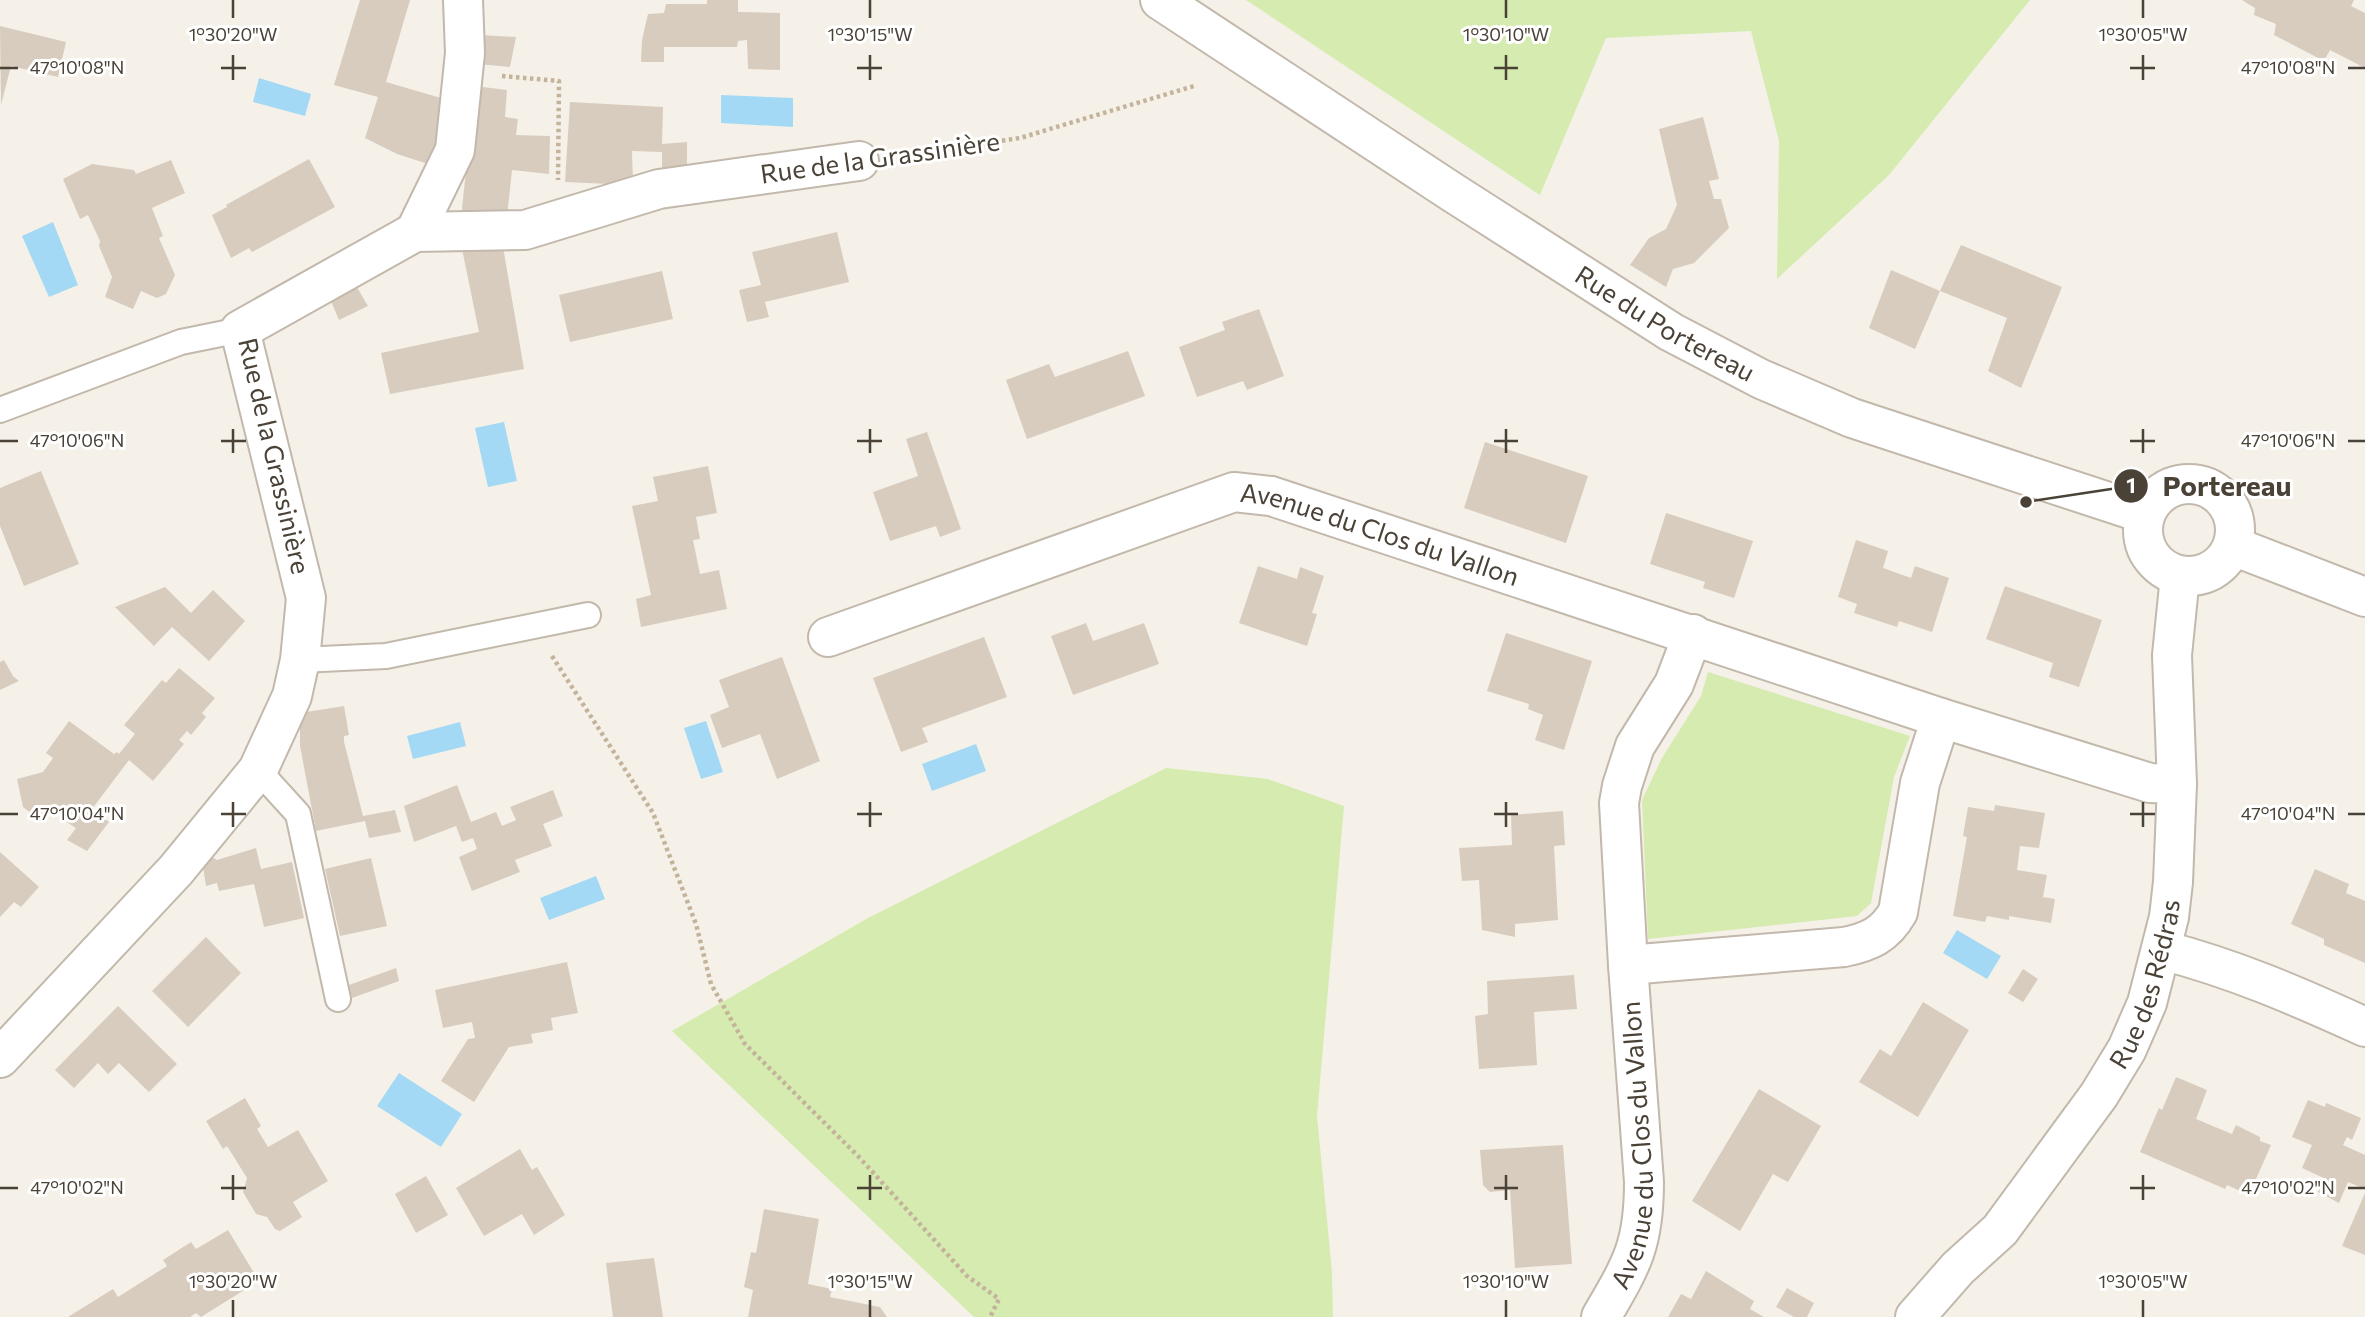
<svg xmlns="http://www.w3.org/2000/svg" width="2365" height="1317" viewBox="0 0 2365 1317" font-family="Commissioner,sans-serif">
<style>
.green{fill:#d5ebb0}
.water{fill:#a3d9f4}
.building{fill:#d8ccbe}
.lines{fill:none;stroke-linecap:round;stroke-linejoin:round}
.service-casing{stroke:#c2b8ab;stroke-width:28}
.minor-casing{stroke:#c2b8ab;stroke-width:42}
.tertiary-casing{stroke:#c2b8ab;stroke-width:42}
.path{stroke:#c4b39b;stroke-width:4.5;stroke-dasharray:3.5 3.5;stroke-linecap:butt}
.service{stroke:#fff;stroke-width:24}
.minor{stroke:#fff;stroke-width:38}
.tertiary{stroke:#fff;stroke-width:38}
.ticks{fill:none;stroke:#4a4137;stroke-width:2.5}
.labels{text-anchor:middle;stroke-width:6;stroke-linejoin:round;paint-order:stroke}
.street-label{font-size:26px;fill:#4a4137;stroke:#fff}
.ticks-label{font-size:18px;text-anchor:middle;fill:#4a4137;stroke:#fff;stroke-width:6;stroke-linejoin:round;paint-order:stroke}
.leader{fill:none;stroke:#4a4137;stroke-width:2.5}
.callout-dot{fill:#4a4137;stroke:#fff;stroke-width:2.5}
.mark-label{font-size:21px;text-anchor:middle;font-weight:bold;fill:#fff}
.callout-label{font-size:28px;text-anchor:middle;font-weight:bold;fill:#4a4137;stroke:#fff;stroke-width:6;stroke-linejoin:round;paint-order:stroke}
</style>
<rect width="100%" height="100%" fill="#f5f1e9"/>
<g class="green">
<path d="M1246,0h784l-141,175 -112,104 2,-138 -28,-110 -145,7 -66,157z"/>
<path d="M1708,672l202,64 -16,41 -23,126 -14,13 -209,23 -6,-139 20,-42 39,-62z"/>
<path d="M1166,768l102,11 76,27 -27,310 15,156 1,45h-359l-302,-286 196,-113z"/>
</g>
<g class="water">
<path d="M259,78l52,16 -6,22 -52,-14z"/>
<path d="M721,95l72,3v29l-72,-4z"/>
<path d="M53,222l25,63 -29,12 -27,-61z"/>
<path d="M504,422l13,59 -29,6 -13,-59z"/>
<path d="M706,721l17,51 -22,7 -17,-51z"/>
<path d="M460,722l6,24 -53,13 -6,-23z"/>
<path d="M976,744l10,27 -54,20 -10,-27z"/>
<path d="M596,876l9,23 -56,21 -9,-22z"/>
<path d="M1957,930l44,26 -14,23 -44,-26z"/>
<path d="M399,1073l63,41 -21,33 -64,-41z"/>
</g>
<g class="building">
<path d="M360,0h50l-24,82 62,18 -6,36 -14,28 -31,-10 -32,-16 13,-41 -44,-12z"/>
<path d="M707,0h31v12l42,1v57l-32,-1 -1,-29 -9,1 -1,6h-73v15h-23l1,-22 6,-26 16,-1 2,-9h41z"/>
<path d="M2242,0h112l-3,6 14,7v55l-35,-18 -6,11 -50,-26 2,-11 -22,-9 1,-7z"/>
<path d="M0,26l66,16 -8,35 -47,-11 -10,39z"/>
<path d="M479,35l37,2 -6,30 -32,-3z"/>
<path d="M475,86l32,4 -2,27 13,2 -2,16 34,1 -1,38 -37,-4 -5,47 -46,1z"/>
<path d="M570,102l93,5 -1,37 25,-2v26l-25,5v-21l-30,-1 1,34 -68,-3z"/>
<path d="M1703,117l16,62 -10,2 5,18h7l8,29 -35,35 -21,6 -7,18 -36,-22 19,-27 17,-9 11,-24 -18,-76z"/>
<path d="M309,159l26,48 -83,45 -3,-4 -18,10 -19,-43 15,-8 -1,-2z"/>
<path d="M171,160l14,33 -33,15 11,28 -4,2 16,37 -9,19 -9,4 -16,-7 -8,18 -28,-12 7,-20 -13,-31 1,-5 -12,-26 -8,4 -17,-40 29,-15 42,6 2,4z"/>
<path d="M837,232l12,50 -84,20 4,15 -22,5 -8,-32 22,-5 -9,-33z"/>
<path d="M461,244l42,3 21,122 -134,25 -9,-41 98,-21z"/>
<path d="M1961,245l101,42 -41,101 -33,-17 19,-53 -67,-27z"/>
<path d="M1891,270l49,21 -25,58 -46,-21z"/>
<path d="M662,271l11,48 -103,23 -11,-47z"/>
<path d="M355,284l13,22 -29,14 -11,-26z"/>
<path d="M1259,309l25,67 -37,14 -4,-9 -46,16 -18,-50 46,-17 -3,-8z"/>
<path d="M1128,351l17,45 -118,43 -21,-59 43,-16 6,13z"/>
<path d="M927,432l34,97 -21,8 -4,-11 -46,15 -17,-49 45,-16 -12,-37z"/>
<path d="M1485,442l103,34 -22,67 -102,-35z"/>
<path d="M708,466l9,47 -21,4 4,22 -7,1 7,34 19,-4 8,39 -86,18 -5,-28 15,-4 -19,-89 26,-5 -5,-24z"/>
<path d="M41,471l38,93 -55,22 -24,-60v-38z"/>
<path d="M1666,513l87,28 -19,57 -31,-10 2,-6 -55,-18z"/>
<path d="M1856,540l32,11 -5,17 28,10 4,-12 34,12 -17,54 -33,-11 -2,6 -43,-14 3,-9 -19,-7z"/>
<path d="M1258,566l39,13 3,-12 24,9 -12,37 5,1 -10,32 -68,-23z"/>
<path d="M2005,586l97,34 -23,67 -30,-10 4,-14 -67,-24z"/>
<path d="M165,587l26,26 22,-23 32,31 -36,40 -37,-34 -18,19 -39,-39z"/>
<path d="M1086,623l7,18 51,-18 15,41 -86,31 -22,-59z"/>
<path d="M1506,633l86,28 -28,89 -29,-10 8,-25 -15,-6 1,-5 -42,-13z"/>
<path d="M984,637l23,60 -85,31 6,14 -27,10 -28,-74z"/>
<path d="M782,657l38,104 -43,18 -17,-45 -38,14 -12,-33 19,-8 -10,-27z"/>
<path d="M4,660l9,16 6,5 -19,9v-28z"/>
<path d="M179,668l36,30 -13,15 4,4 -15,18 -4,-4 -8,9 5,4 -31,37 -24,-21 -37,49 17,13 -22,29 -20,-11 9,-12 -11,-7 2,-3 -14,-12 -11,16 -19,-15 -6,-28 26,-7 10,-14 -7,-5 23,-32 45,33 3,-2 2,2 16,-20 -11,-9 38,-45 4,3z"/>
<path d="M344,706l5,29 -5,1v6l19,74 32,-6 6,22 -32,6 -4,-17 -49,10 -16,-85v-33z"/>
<path d="M457,785l14,37 25,-10 6,14 14,-6 -6,-13 43,-17 10,26 -20,8 9,22 -37,14 5,12 -48,19 -13,-34 18,-8 -4,-11 -11,4 -6,-16 -42,16 -10,-36z"/>
<path d="M1995,805l50,8 -6,35 -19,-2 -3,24 30,5 -4,22 12,2 -4,24 -42,-7v4l-22,-4 -2,6 -32,-6 14,-79 -4,-1 5,-29 26,4z"/>
<path d="M1563,811l2,34 -11,1 4,74 -43,4v13l-33,-7 -3,-50 -17,1 -3,-33 53,-3 -1,-30z"/>
<path d="M256,848l5,21 31,-7 12,56 -40,9 -10,-43 -35,7 -2,-8 -11,3 -3,-19 9,-10 5,3z"/>
<path d="M0,852l39,35 -18,20 -7,-5 -14,15z"/>
<path d="M371,858l16,68 -47,10 -15,-67z"/>
<path d="M2315,869l34,15 -3,9 19,8v62l-41,-18v-6l-33,-15z"/>
<path d="M206,937l35,36 -53,54 -36,-36z"/>
<path d="M567,962l11,51 -27,5 2,12 -22,4 2,9 -24,4 -35,55 -33,-21 27,-42 7,-1 -3,-16 -29,6 -8,-38z"/>
<path d="M396,968l3,13 -47,17 -3,-13z"/>
<path d="M2023,969l15,10 -15,23 -15,-9z"/>
<path d="M1574,975l3,34 -43,3 3,53 -58,4 -4,-53 13,-2 -1,-33z"/>
<path d="M1923,1002l46,28 -51,87 -59,-35 21,-33 11,7z"/>
<path d="M118,1006l59,58 -28,28 -30,-29 -11,11 -10,-11 -24,25 -19,-18z"/>
<path d="M2176,1077l31,13 -11,29 36,15 4,-9 24,12v4l11,4 -22,50 -22,-10 -2,4 -85,-37 19,-44 3,2z"/>
<path d="M1759,1089l62,37 -33,56 -15,-8 -33,57 -48,-30z"/>
<path d="M245,1098l16,28 -4,3 11,18 30,-17 30,51 -35,21 9,15 -22,14 -5,-2 -8,-12 -11,-3 -13,-22 4,-14 -20,-32 -4,3 -17,-28z"/>
<path d="M2308,1100l17,7 1,-4 35,15 -9,22 -5,-3 -4,8 22,10v34l-17,-7 -9,21 -21,-11 6,-14 -22,-10 10,-23 -20,-8z"/>
<path d="M1563,1145l9,119 -57,4 -5,-78 -20,2 -7,-7 -3,-35z"/>
<path d="M520,1149l12,21 5,-3 28,48 -31,20 -12,-21 -38,22 -28,-48z"/>
<path d="M426,1176l22,39 -32,18 -21,-39z"/>
<path d="M2365,1193v62l-23,-9z"/>
<path d="M764,1209l55,10 -11,65 24,5 -2,8 50,10 7,10h-139l5,-27 -9,-3 7,-35 5,1z"/>
<path d="M228,1230l31,51 -58,36 -5,-4 -6,4h-122l45,-28 5,8 49,-31 -4,-6 28,-18 5,7z"/>
<path d="M654,1258l9,59h-50l-7,-54z"/>
<path d="M1706,1271l48,30 -4,8 14,8h-96l13,-23 10,5z"/>
<path d="M1787,1288l27,15 -7,14h-13l-18,-10z"/>
</g>
<g class="lines">
<g class="service-casing">
<g id="service">
<path d="M0,410l181,-68 59,-12"/>
<path d="M300,660l86,-4 202,-41"/>
<path d="M258,770l40,44 40,185"/>
</g>
</g>
<g class="minor-casing">
<g id="minor">
<path d="M415,232l40,-82 10,-97 -2,-53"/>
<path id="s1" d="M828,637l406,-145 37,4 670,222 209,65 27,1"/>
<path d="M2162,950c73,19 135,46 203,77"/>
<path d="M1628,965l216,-18c25,-5 41,-12 54,-35l22,-129 21,-65"/>
<path d="M0,1058l176,-188 82,-100 34,-74 8,-36 6,-62 -66,-268 175,-98 110,-2 134,-41 200,-28"/>
<path id="s2" d="M1601,1317c31,-53 43,-72 43,-135l-16,-217 -9,-162 3,-17 13,-40 39,-62 19,-50"/>
<path id="s3" d="M1915,1317l43,-49 42,-38 99,-135 28,-46 20,-46 22,-86 4,-35 4,-98 -5,-129 8,-79"/>
</g>
</g>
<g class="tertiary-casing">
<g id="tertiary">
<path id="s4" d="M1160,0l292,192 219,140 90,47 91,39 293,96"/>
<circle cx="2189" cy="530" r="46"/>
<path d="M2233,546l132,51"/>
</g>
</g>
<g class="path">
<path d="M502,76l57,5 -1,99"/>
<path d="M898,156l122,-18 174,-52"/>
<path d="M552,656l101,157 43,111 15,60 34,60 113,112 109,120 32,23 -9,18"/>
</g>
<use href="#service" class="service"/>
<use href="#minor" class="minor"/>
<use href="#tertiary" class="tertiary"/>
</g>
<path class="ticks" d="M233,0v18M870,0v18M1506,0v18M2143,0v18M233,55v25M870,55v25M1506,55v25M2143,55v25M0,68h18M221,68h25M857,68h25M1494,68h24M2130,68h25M2348,68h17M233,429v24M870,429v24M1506,429v24M2143,429v24M0,441h18M221,441h25M857,441h25M1494,441h24M2130,441h25M2348,441h17M233,802v25M870,802v25M1506,802v25M2143,802v25M0,814h18M221,814h25M857,814h25M1494,814h24M2130,814h25M2348,814h17M233,1175v25M870,1175v25M1506,1175v25M2143,1175v25M0,1188h18M221,1188h25M857,1188h25M1494,1188h24M2130,1188h25M2348,1188h17M233,1300v17M870,1300v17M1506,1300v17M2143,1300v17"/>
<g class="labels">
<g class="street-label">
<text transform="translate(880 158) rotate(-8)" y="9">Rue de la Grassinière</text>
<text dy="9" stroke="none"><textPath href="#s4" startOffset="600">Rue du Portereau</textPath></text>
<text transform="translate(274 456) rotate(77)" y="9">Rue de la Grassinière</text>
<text dy="9" stroke="none"><textPath href="#s1" startOffset="583">Avenue du Clos du Vallon</textPath></text>
<text dy="9" stroke="none"><textPath href="#s3" startOffset="411">Rue des Rédras</textPath></text>
<text dy="9" stroke="none"><textPath href="#s2" startOffset="180">Avenue du Clos du Vallon</textPath></text>
</g>
</g>
<g class="ticks-label">
<text x="233" y="41">1°30'20"W</text>
<text x="870" y="41">1°30'15"W</text>
<text x="1506" y="41">1°30'10"W</text>
<text x="2143" y="41">1°30'05"W</text>
<text x="77" y="74">47°10'08"N</text>
<text x="2288" y="74">47°10'08"N</text>
<text x="77" y="447">47°10'06"N</text>
<text x="2288" y="447">47°10'06"N</text>
<text x="77" y="820">47°10'04"N</text>
<text x="2288" y="820">47°10'04"N</text>
<text x="77" y="1194">47°10'02"N</text>
<text x="2288" y="1194">47°10'02"N</text>
<text x="233" y="1288">1°30'20"W</text>
<text x="870" y="1288">1°30'15"W</text>
<text x="1506" y="1288">1°30'10"W</text>
<text x="2143" y="1288">1°30'05"W</text>
</g>
<path class="leader" d="M2026 502L2131 486"/>
<g class="callout-dot">
<circle cx="2026" cy="502" r="7"/>
<circle cx="2131" cy="486" r="18"/>
</g>
<g class="mark-label">
<text x="2131" y="493">1</text>
</g>
<g class="callout-label">
<text x="2227" y="496">Portereau</text>
</g>
</svg>
